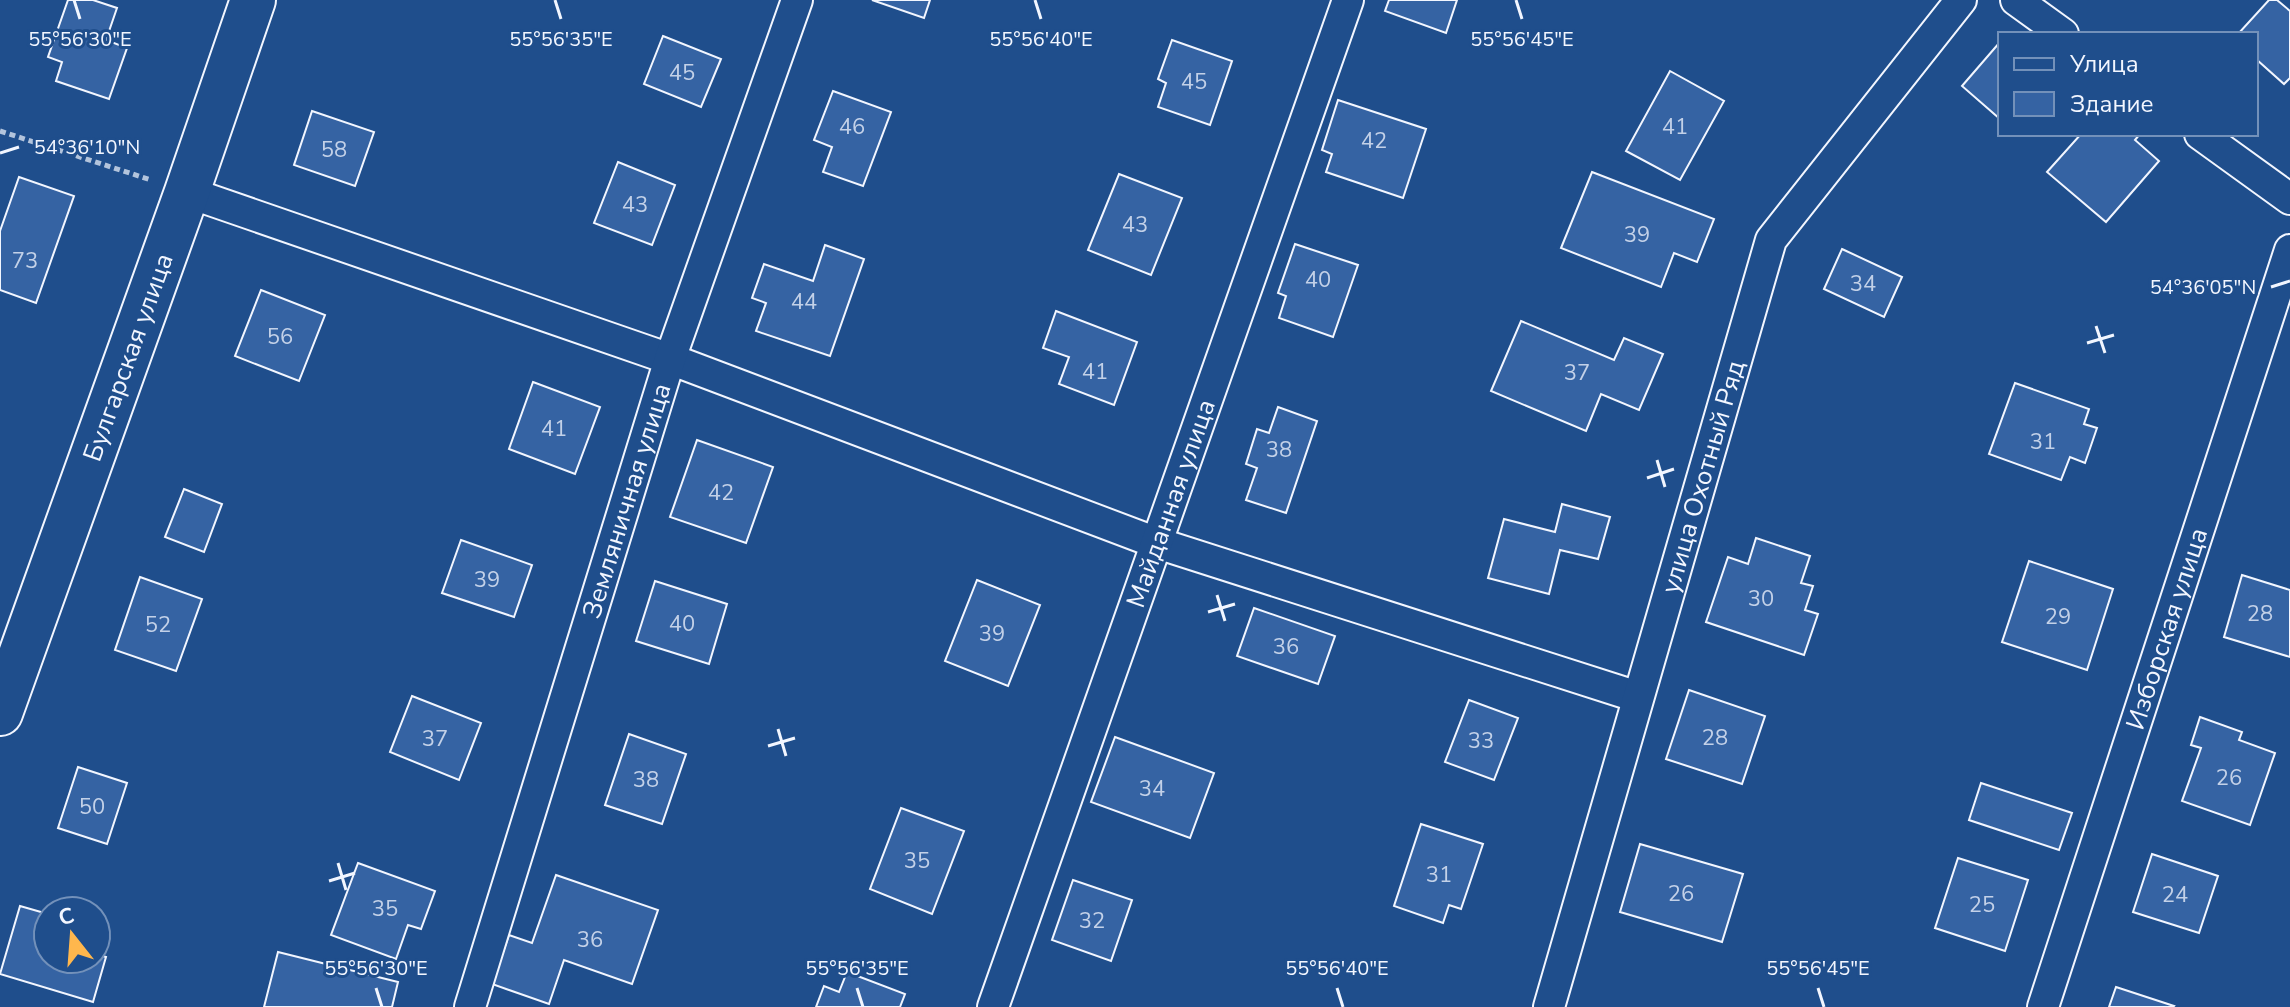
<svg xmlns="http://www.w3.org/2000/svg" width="2290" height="1007" viewBox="0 0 2290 1007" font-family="'Nunito Sans',sans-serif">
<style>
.building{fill:#3563a3;stroke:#f2f6ff;stroke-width:2}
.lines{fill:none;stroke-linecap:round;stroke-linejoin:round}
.street-casing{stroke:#f2f6ff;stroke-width:34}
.secondary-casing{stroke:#f2f6ff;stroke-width:48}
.path{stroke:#b3c4dc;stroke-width:5;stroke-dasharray:6 4;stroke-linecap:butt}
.street{stroke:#1f4e8c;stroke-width:30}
.secondary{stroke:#1f4e8c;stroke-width:44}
.ticks{fill:none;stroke:#f2f6ff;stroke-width:3}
.labels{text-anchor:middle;stroke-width:6;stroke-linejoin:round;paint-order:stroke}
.number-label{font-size:22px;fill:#c3d1e8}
.street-label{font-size:26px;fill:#f2f6ff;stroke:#1f4e8c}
.ticks-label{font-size:20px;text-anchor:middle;fill:#f2f6ff;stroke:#1f4e8c;stroke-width:6;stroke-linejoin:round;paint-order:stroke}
</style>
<rect width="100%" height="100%" fill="#1f4e8c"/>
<g class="building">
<path d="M68,0h25l24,8 -11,32 21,8 -18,51 -53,-18 6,-19 -14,-5z"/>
<path d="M872,0h58l-6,18z"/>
<path d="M1389,0h68l-11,33 -61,-22z"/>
<path d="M2269,0h8l13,11v67l-6,6 -28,-25v-25h-18z"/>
<path d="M663,36l58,23 -20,48 -57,-23z"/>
<path d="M1172,40l60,21 -22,64 -52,-18 8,-24 -8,-4z"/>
<path d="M2000,42v77l-38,-33z"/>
<path d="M1670,71l54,30 -44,79 -54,-29z"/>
<path d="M833,91l58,21 -28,74 -40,-14 9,-25 -18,-7z"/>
<path d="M1338,100l88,29 -23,69 -77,-26 6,-18 -10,-4z"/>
<path d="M312,111l62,21 -19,54 -61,-21z"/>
<path d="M2081,134h59l-5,6 24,21 -53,61 -59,-50z"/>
<path d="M618,162l57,23 -23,60 -58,-22z"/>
<path d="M1592,172l122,47 -17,43 -23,-9 -13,34 -100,-39z"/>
<path d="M1119,174l63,24 -31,77 -63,-25z"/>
<path d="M19,177l55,19 -38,107 -36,-13v-59z"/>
<path d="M1295,244l63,21 -25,72 -54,-19 7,-22 -8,-3z"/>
<path d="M825,245l39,14 -34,97 -74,-25 10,-28 -14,-5 12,-34 49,17z"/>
<path d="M1842,249l60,28 -18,40 -60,-28z"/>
<path d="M261,290l64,25 -26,66 -64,-25z"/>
<path d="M1056,311l81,31 -23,63 -55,-21 10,-27 -26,-9z"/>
<path d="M1521,321l93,39 10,-22 39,16 -24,56 -38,-16 -15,37 -95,-40z"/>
<path d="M533,382l67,25 -25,67 -66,-25z"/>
<path d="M2015,383l74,26 -5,15 13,4 -12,35 -15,-6 -9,23 -72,-26z"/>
<path d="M1278,407l39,14 -31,92 -40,-13 11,-32 -11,-4 11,-35 12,4z"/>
<path d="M697,440l76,27 -27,76 -76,-26z"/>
<path d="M184,489l38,15 -18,48 -39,-15z"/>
<path d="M1562,504l48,13 -12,42 -38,-9 -11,44 -61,-16 16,-59 51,13z"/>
<path d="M1756,538l54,18 -9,27 12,3 -8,24 13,4 -14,41 -98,-33 22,-65 20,7z"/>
<path d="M461,540l71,25 -18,52 -72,-24z"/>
<path d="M2029,561l84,28 -26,81 -85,-28z"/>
<path d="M2242,575l48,15v67l-66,-20z"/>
<path d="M140,577l62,22 -26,72 -61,-21z"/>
<path d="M977,580l63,25 -32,81 -63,-25z"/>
<path d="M655,581l72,23 -18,60 -73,-23z"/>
<path d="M1254,608l81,28 -17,48 -81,-28z"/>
<path d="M1689,690l76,26 -23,68 -76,-25z"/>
<path d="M412,696l69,27 -22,57 -69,-28z"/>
<path d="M1469,700l49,18 -24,62 -49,-18z"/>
<path d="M2200,717l42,15 -3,8 36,13 -25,72 -68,-24 19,-53 -10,-3z"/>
<path d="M629,734l57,20 -24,70 -57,-19z"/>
<path d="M1115,737l99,36 -24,65 -99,-36z"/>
<path d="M78,767l49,16 -20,61 -49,-16z"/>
<path d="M1981,783l91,30 -13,37 -90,-30z"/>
<path d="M901,808l63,23 -32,83 -62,-25z"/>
<path d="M1421,824l62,20 -22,65 -12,-4 -6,18 -49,-17z"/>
<path d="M1640,844l103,30 -21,68 -102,-30z"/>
<path d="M2152,854l66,22 -19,57 -66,-21z"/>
<path d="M1958,858l70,22 -23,71 -70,-23z"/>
<path d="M358,863l77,28 -14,38 -13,-4 -12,34 -65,-24z"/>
<path d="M556,875l102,35 -26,74 -68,-24 -15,44 -57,-20 17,-49 23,8z"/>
<path d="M1073,880l59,20 -21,61 -59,-21z"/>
<path d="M20,906l28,8v45h48v-5l10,3 -13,45 -93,-28z"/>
<path d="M278,952l120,30 -6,25h-128z"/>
<path d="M847,972l58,22 -5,13h-84l8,-21 15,6z"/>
<path d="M2116,987l58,19 -1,1h-64z"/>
</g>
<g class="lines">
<g class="street-casing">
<g id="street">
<path d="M2016,0l47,34"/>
<path d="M2200,134l90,65"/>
<path d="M187,192l483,167 487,184 481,154"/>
<path id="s1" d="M470,1007l200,-648 127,-359"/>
<path id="s2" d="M993,1007l355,-1007"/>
<path id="s3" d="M1549,1007l222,-767 190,-240"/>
<path id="s4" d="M2043,1007l247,-757"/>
</g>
</g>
<g class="secondary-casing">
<g id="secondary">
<path id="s5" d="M0,713l187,-521 66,-192"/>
</g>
</g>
<path class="path" d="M0,131l151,49"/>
<use href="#street" class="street"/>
<use href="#secondary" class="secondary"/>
</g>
<path class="ticks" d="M74,0l6,19M555,0l6,19M1035,0l6,19M1516,0l6,19M0,153l19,-6M2271,287l19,-6M2096,326l9,27M2087,343l27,-8M1657,460l8,27M1647,478l27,-9M1217,595l8,26M1208,612l27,-8M778,729l8,27M768,746l27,-8M338,863l8,27M329,881l26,-8M376,988l6,19M857,988l6,19M1337,988l6,19M1818,988l6,19"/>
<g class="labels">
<g class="number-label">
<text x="682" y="80">45</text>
<text x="1194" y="89">45</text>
<text x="852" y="134">46</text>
<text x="1675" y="134">41</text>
<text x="1374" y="148">42</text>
<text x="334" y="157">58</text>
<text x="635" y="212">43</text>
<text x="1135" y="232">43</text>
<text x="1637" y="242">39</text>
<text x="25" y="268">73</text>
<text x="1318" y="287">40</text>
<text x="1863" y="291">34</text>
<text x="804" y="309">44</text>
<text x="280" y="344">56</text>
<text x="1095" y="379">41</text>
<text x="1577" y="380">37</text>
<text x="554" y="436">41</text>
<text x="2043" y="449">31</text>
<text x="1279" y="457">38</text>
<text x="721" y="500">42</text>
<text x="487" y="587">39</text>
<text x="1761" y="606">30</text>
<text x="2260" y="621">28</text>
<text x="2058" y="624">29</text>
<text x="682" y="631">40</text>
<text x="158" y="632">52</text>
<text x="992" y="641">39</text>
<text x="1286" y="654">36</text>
<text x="1715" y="745">28</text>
<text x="435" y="746">37</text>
<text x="1481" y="748">33</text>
<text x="2229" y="785">26</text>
<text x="646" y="787">38</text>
<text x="1152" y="796">34</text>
<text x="92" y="814">50</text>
<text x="917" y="868">35</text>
<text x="1439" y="882">31</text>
<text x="1681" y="901">26</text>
<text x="2175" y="902">24</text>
<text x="1982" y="912">25</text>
<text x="385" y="916">35</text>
<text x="1092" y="928">32</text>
<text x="590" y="947">36</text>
</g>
<g class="street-label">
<text dy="9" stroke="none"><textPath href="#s5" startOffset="378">Булгарская улица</textPath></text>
<text dy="9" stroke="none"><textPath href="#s3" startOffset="552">улица Охотный Ряд</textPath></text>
<text dy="9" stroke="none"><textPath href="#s1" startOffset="530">Земляничная улица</textPath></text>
<text dy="9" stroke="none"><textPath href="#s2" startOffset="534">Майданная улица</textPath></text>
<text dy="9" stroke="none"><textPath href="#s4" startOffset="398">Изборская улица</textPath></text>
</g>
</g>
<g class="ticks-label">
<text x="80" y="46">55°56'30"E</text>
<text x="561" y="46">55°56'35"E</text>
<text x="1041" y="46">55°56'40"E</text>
<text x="1522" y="46">55°56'45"E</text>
<text x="87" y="154">54°36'10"N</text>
<text x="2203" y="294">54°36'05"N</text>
<text x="376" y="975">55°56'30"E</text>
<text x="857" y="975">55°56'35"E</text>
<text x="1337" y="975">55°56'40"E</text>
<text x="1818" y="975">55°56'45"E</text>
</g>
<rect x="1998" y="32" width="260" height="104" fill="#1f4e8c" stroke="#7391ba" stroke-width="2"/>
<rect x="2014" y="58" width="40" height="12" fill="#1f4e8c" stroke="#7391ba" stroke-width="2"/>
<text x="2070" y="72" font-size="24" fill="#f2f6ff">Улица</text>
<rect x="2014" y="92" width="40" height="24" fill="#3563a3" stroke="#7391ba" stroke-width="2"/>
<text x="2070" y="112" font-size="24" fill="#f2f6ff">Здание</text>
<g transform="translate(72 935) rotate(343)"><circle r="38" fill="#1f4e8c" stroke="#7391ba" stroke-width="2"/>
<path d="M0-6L14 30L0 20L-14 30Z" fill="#ffb74d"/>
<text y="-12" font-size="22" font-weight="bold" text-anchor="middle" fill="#f2f6ff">С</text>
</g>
</svg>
